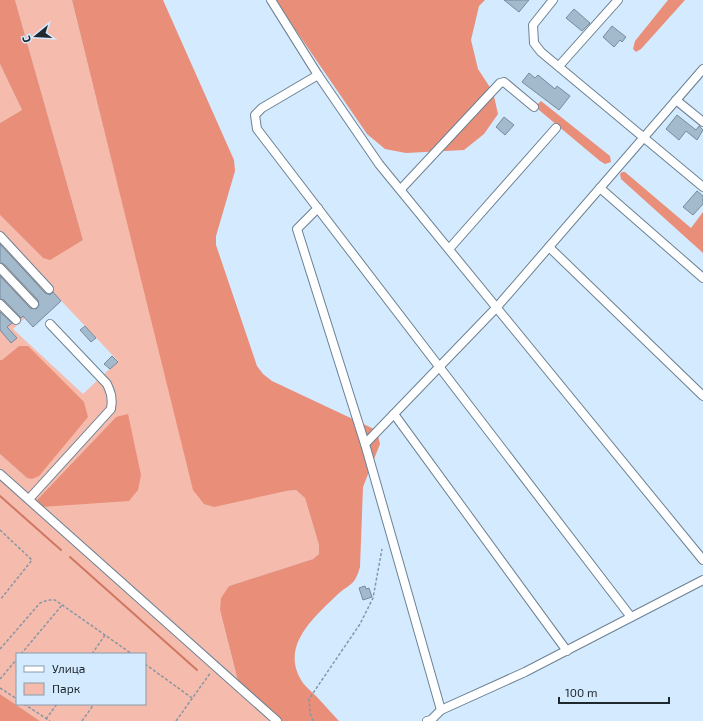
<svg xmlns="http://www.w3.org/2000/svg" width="703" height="721" viewBox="0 0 703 721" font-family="'Exo 2',sans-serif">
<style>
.green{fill:#f5bbad;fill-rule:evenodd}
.forest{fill:#e98e79}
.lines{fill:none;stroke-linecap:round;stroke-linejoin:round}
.stream{stroke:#d07763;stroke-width:2}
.building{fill:#a3b9cc;stroke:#778b9e}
.minor-casing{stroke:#6c8193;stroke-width:10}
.path{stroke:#8696a5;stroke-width:1.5;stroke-dasharray:3 2;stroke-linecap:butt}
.minor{stroke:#fff;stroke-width:8}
</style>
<rect width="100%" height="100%" fill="#d4eaff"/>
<g class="green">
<path d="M15,0h57l46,185 168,306 10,-1 9,8 14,47v9l-6,5 -84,27 -9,24 19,75 -198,-178 75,-90 -81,85 -35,-33v-15l27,24 1,-132h-9l-19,16v-147l43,43 40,-18zM53,292l65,69 -35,33 -70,-65z"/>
<path d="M0,64l22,46 -22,13z"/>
<path d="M0,474l275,247h-235l-40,-27zM17,654h128v50h-128z"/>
</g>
<g class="forest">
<path d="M0,0h15l68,240 -33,20 -7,-2 -43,-43v-92l22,-13 -22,-46z"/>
<path d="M72,0h91l71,160 1,11 -19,65v9l41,121 6,8 9,7 102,48 4,6 2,9 -17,43 -3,80c-6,21 -11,16 -24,29 -24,23 -57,52 -33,87 4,5 9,9 13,13 8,8 15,17 23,25h-59l-41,-36 -19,-75 1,-12 8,-12 84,-27 6,-5v-9l-14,-47 -9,-8 -10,1 -72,16 -10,-3 -11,-14z"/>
<path d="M275,0h210l-6,6 -8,34 7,29 15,23 5,22 -14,20 -20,16 -58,3 -21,-4 -18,-15z"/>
<path d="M668,0h17l-44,49 -5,3 -3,-3 2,-8z"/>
<path d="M541,101l69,55 1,6 -6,2 -5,-3 -61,-51 -2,-5z"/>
<path d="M622,172h3l66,56 12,-16v41l-82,-74 -1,-5z"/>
<path d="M19,346h9l56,56 4,15 -49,59 -7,3 -5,-1 -27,-24v-94h2z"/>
<path d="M128,414l13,61 -3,15 -9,11 -88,6 -6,-5 81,-85z"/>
<path d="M0,694l40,27h-40z"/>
</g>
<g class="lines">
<g class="stream">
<path d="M0,496l61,54"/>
<path d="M70,557l127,113"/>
</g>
</g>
<g class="building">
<path d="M504,0h25l-10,12z"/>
<path d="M574,9l16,14 -8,8 -16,-13z"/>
<path d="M612,26l14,11 -4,5 -2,-2 -6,7 -11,-10z"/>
<path d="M529,73l6,5 3,-3 17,14 2,-3 13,10 -11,14 -37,-28z"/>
<path d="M677,115l19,15 3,-4 4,4 -6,10 -11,-9 -7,9 -13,-11z"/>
<path d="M504,117l10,8 -9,10 -9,-8z"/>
<path d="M697,191l6,5v8l-10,11 -10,-8z"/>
<path d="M0,244l45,49 5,2 3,-3 8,9 -28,26 -10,-11 -2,2 -17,-18 -4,-1v-23l30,32 6,1 3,-4 -1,-5 -34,-36 -4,-1z"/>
<path d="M0,312l12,11 -5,4 10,11 -6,5 -11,-13z"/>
<path d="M85,326l11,12 -5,4 -11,-12z"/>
<path d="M112,356l6,6 -8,7 -6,-5z"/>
<path d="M365,586l1,3 3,-1 3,9 -9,3 -4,-12z"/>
</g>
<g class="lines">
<g class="minor-casing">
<g id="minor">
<path d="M271,0l47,75 61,89 324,396"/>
<path d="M553,0l-20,25 1,18 7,9 162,135"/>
<path d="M559,66l59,-66"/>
<path d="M318,75l-56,33 -7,7 2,14 374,488"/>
<path d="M676,100l27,22"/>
<path d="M600,188l103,90"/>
<path d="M401,189l99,-106 4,-1 30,25"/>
<path d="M318,208l-21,21 68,215"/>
<path d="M0,236l49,53"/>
<path d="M549,247l154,149"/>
<path d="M449,249l107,-121"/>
<path d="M0,268l34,36"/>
<path d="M0,304l16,16"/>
<path d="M394,414l173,237"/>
<path d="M0,474l277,247"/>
<path d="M29,499l82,-90c2,-10 0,-16 -4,-25l-57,-60"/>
<path d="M441,710l-76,-266 132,-137 206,-238"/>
<path d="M427,721l4,-1 10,-10 84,-38 178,-92"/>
</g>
</g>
<g class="path">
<path d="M0,530l32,30 -32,40"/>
<path d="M0,649l40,-46 8,-3h7l77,54"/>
<path d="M21,654l42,-50"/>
<path d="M92,654l13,-19"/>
<path d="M145,664l47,34"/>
<path d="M0,679l17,-20"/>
<path d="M0,688l17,11"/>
<path d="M24,704l26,17"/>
<path d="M46,719l11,-15"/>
<path d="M82,721l12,-17"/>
<path d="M176,721l35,-49"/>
<path d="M313,721l-3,-8 -1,-14 51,-75 13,-26 9,-49"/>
</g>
<use href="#minor" class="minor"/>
</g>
<rect x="16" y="653" width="130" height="52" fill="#d4eaff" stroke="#8c9cac"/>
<rect x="24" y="666" width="20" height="6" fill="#ffffff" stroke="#8c9cac"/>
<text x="52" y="673" font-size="12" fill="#20282f">Улица</text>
<rect x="24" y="683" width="20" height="12" fill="#f5bbad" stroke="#8c9cac"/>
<text x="52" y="693" font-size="12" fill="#20282f">Парк</text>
<g transform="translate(36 36) rotate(252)" stroke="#d4eaff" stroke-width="3" paint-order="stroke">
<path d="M0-3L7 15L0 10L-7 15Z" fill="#20282f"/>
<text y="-6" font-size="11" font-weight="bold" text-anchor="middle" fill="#20282f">С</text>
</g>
<path d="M559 697v6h110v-6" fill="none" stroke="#20282f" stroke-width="2"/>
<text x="565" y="697" font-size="12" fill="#20282f" stroke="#d4eaff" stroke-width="3" paint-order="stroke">100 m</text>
</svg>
